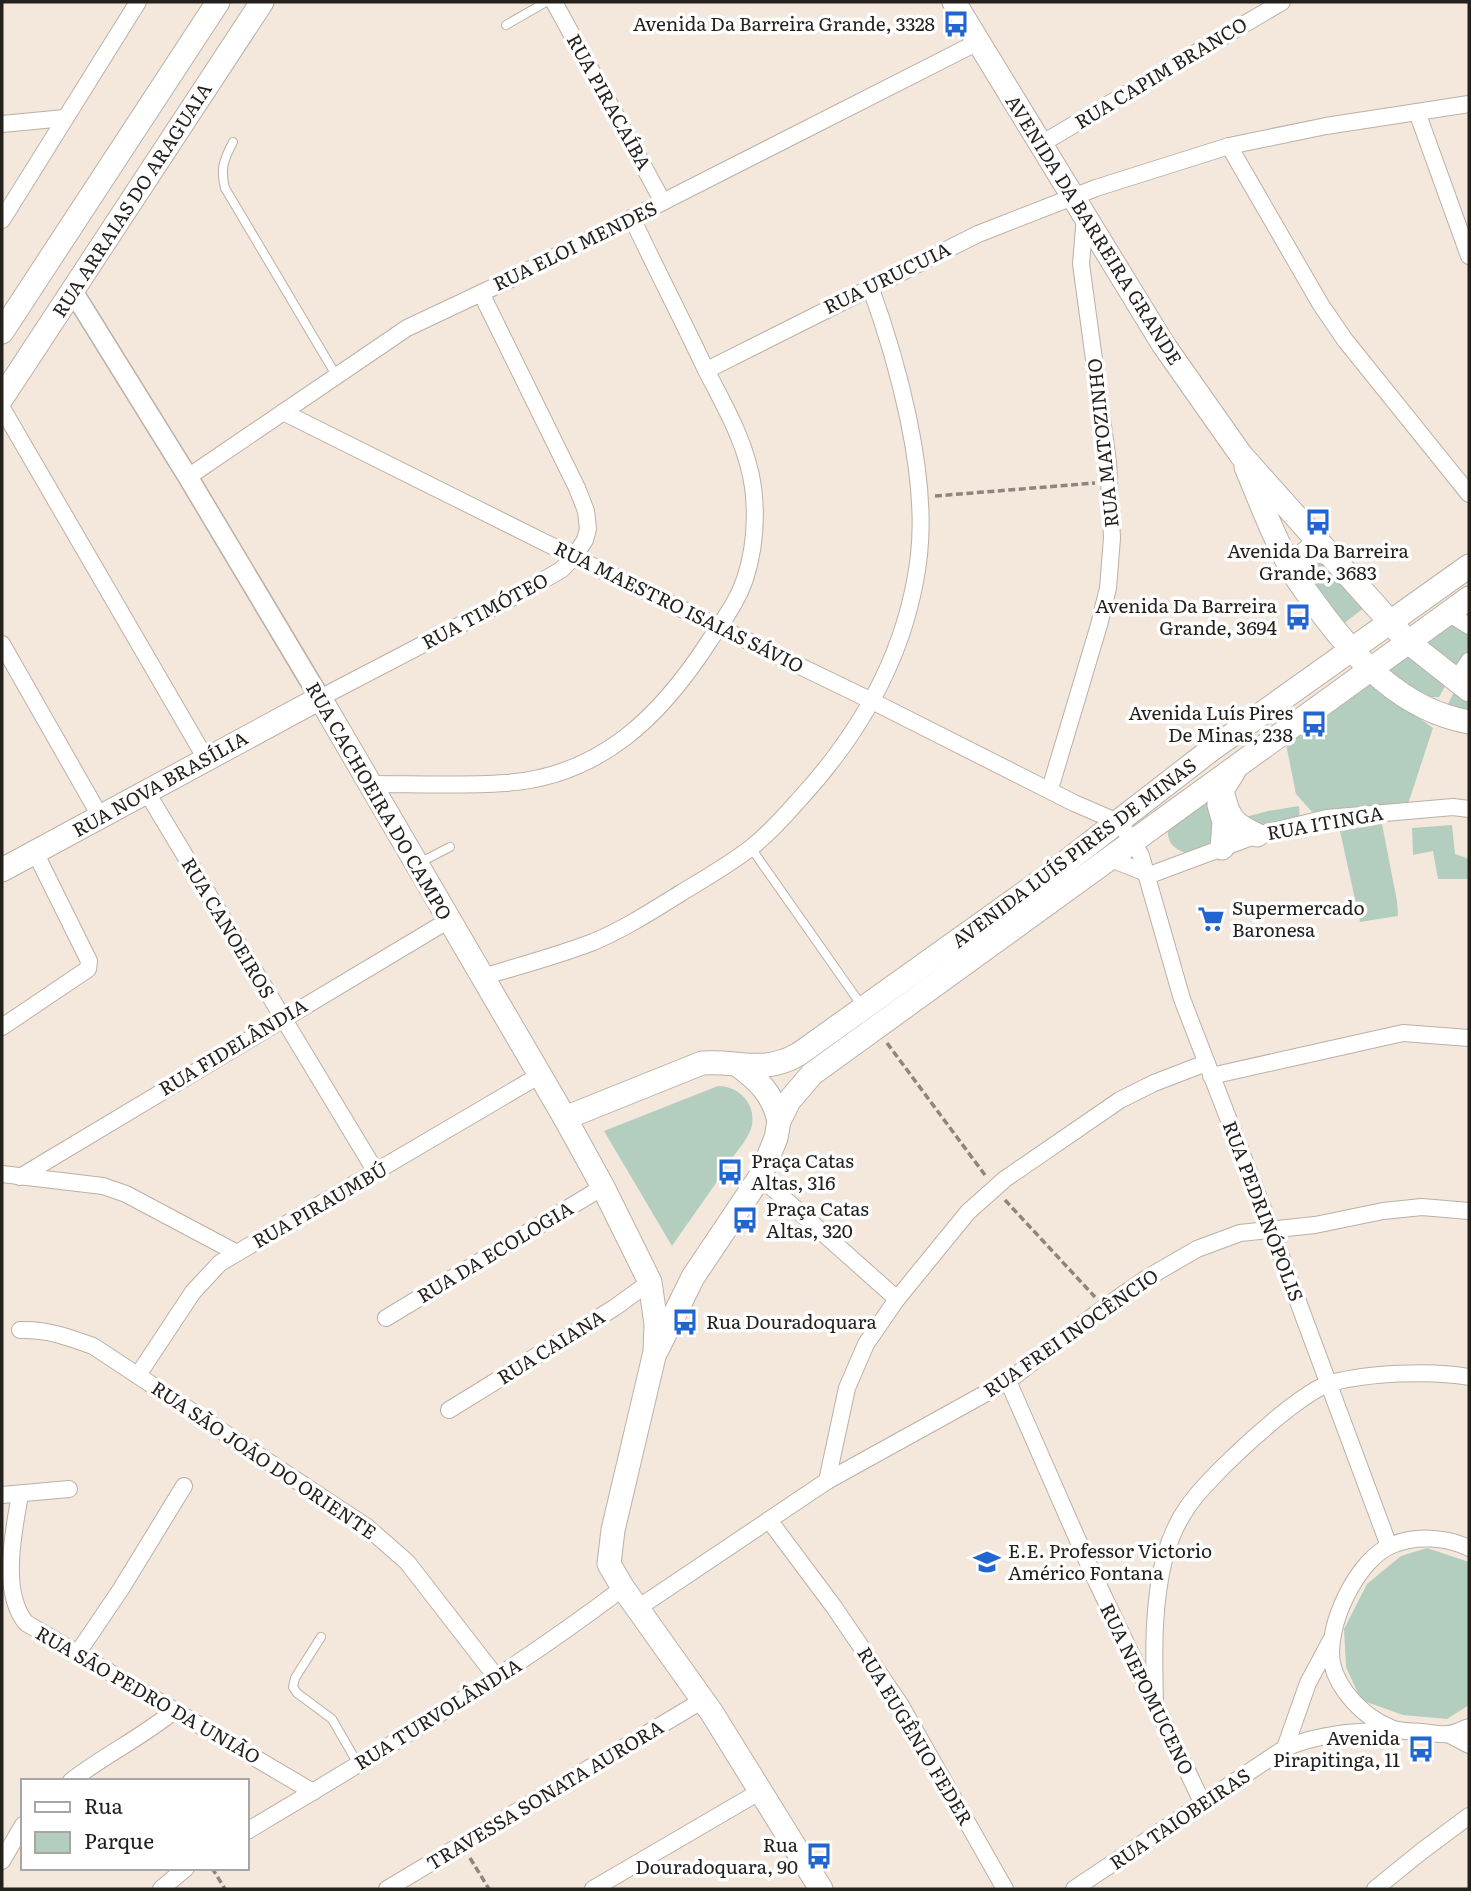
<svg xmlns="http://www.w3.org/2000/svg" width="1471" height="1891" viewBox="0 0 1471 1891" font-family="Literata,serif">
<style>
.green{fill:#b3cdbf}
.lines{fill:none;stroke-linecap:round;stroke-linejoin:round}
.service-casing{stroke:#bbb0a5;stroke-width:10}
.minor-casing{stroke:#bbb0a5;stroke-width:18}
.tertiary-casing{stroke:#bbb0a5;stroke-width:22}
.secondary-casing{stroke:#bbb0a5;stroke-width:25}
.path{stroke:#8e867e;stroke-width:3.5;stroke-dasharray:7 3.5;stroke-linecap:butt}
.service{stroke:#fff;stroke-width:8}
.minor{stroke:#fff;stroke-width:16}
.tertiary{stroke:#fff;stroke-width:19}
.secondary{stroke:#fff;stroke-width:23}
.labels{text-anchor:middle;stroke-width:7;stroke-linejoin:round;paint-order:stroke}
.poi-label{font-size:19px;fill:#24201c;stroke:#fff;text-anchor:end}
.street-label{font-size:19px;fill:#24201c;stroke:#fff}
</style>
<rect width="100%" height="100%" fill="#f4e8dc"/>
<g class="green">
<path d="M1313,555l57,48 -33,26 -39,-54z"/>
<path d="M1450,620l19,10v24l-17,18 -32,-29z"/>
<path d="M1404,653l44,28 -9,16 -24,1 -32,-26z"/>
<path d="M1369,682l64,46 -25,76 -96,8 -16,-18 -10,-50z"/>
<path d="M1456,688l13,10v20l-32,-10 11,-4z"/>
<path d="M1199,800l12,3 11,39 -28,14c-20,-7 -28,-10 -26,-33z"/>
<path d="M1299,806l1,16 -27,7 -35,-10 30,-8z"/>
<path d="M1382,824l15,77 1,15 -38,6 -20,-91z"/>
<path d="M1452,825l3,29 14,5v20h-31l-5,-28 -20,4 -1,-27z"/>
<path d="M718,1086c20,0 38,17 34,39 -2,11 -12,22 -19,32 -19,30 -41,60 -61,89l-68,-115z"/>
<path d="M1427,1548l42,14v143l-22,14 -44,-4 -42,-15 -15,-33 -2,-38 23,-45 34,-28z"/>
</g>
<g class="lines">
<g class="service-casing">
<g id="service">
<path d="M506,25l40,-23"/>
<path d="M233,142c-9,17 -13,27 -8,46l111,187"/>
<path d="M751,848l111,158"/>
<path d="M419,863l31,-16"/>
<path d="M321,1637l-26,41 -2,9 4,6 35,26 26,45"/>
</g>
</g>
<g class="minor-casing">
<g id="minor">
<path d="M554,2l109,200"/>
<path d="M1417,112l52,144"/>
<path d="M2,124l63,-6"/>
<path d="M1041,144l241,-142"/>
<path d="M1229,146l92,159 24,35 124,154"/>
<path d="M2,220l136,-218"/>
<path d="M707,370l271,-136 118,-46 133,-42 97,-20 143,-22"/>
<path d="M2,408l204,351"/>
<path d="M283,412l291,145 298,144 202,102 44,19 16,20 7,14 41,143 89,230 118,317"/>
<path d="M188,477l219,-149 104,-49 467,-237"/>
<path d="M1448,613l21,13"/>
<path d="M2,644l98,172"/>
<path d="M1455,681l14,-20"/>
<path d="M320,698l188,-98 53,-30 13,-13 11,-17 3,-11 -2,-18 -9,-23 -96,-195"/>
<path d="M369,784c45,0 92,2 137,-1 95,-7 155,-67 204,-143 8,-11 16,-23 23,-35 20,-33 25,-80 20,-118 -6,-43 -28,-80 -47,-117 -24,-51 -50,-101 -74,-152"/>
<path d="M1050,789l49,-164 9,-37 4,-50 -4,-76 -27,-198 4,-48"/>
<path d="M146,791l230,381"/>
<path d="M1111,859l35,14"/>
<path d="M1147,876l110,-41 70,-17 126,-11 16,2"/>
<path d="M482,977c37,-11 75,-21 111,-35 31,-13 59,-31 88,-49 23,-14 49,-29 71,-46 16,-13 31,-29 45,-45 65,-70 111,-151 122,-247 9,-82 -21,-192 -49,-269"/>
<path d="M2,1027l86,-58 1,-8 -54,-109"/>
<path d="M1211,1076l192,-43 66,5"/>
<path d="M2,1174l101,12 23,8 111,59"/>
<path d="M20,1177l429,-257"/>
<path d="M760,1177l137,122"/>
<path d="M386,1318l217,-131"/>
<path d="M20,1330c27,-1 48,7 73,16l274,181 40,35 90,116"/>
<path d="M138,1375l55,-83 27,-29 320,-188"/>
<path d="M1008,1381l83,189 112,234"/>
<path d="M449,1410l165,-102 36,-26"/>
<path d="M827,1481l20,-93 19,-44 31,-45 71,-87 37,-33 115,-79 34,-17 52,-20"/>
<path d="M20,1494c-6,37 -20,97 6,129l287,169"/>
<path d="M2,1495l67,-6"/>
<path d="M769,1520l65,87 66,97 105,185"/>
<path d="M1469,1548c-23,-11 -53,-13 -77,-3 -35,14 -67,82 -60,118 6,28 33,55 59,65 9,4 21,3 31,4 9,1 19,3 27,2 7,-1 14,-5 20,-7"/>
<path d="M638,1608l189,-127 181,-100 97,-74 42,-29 50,-29 43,-16 75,-8 68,-14 39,-4 47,4"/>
<path d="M77,1654l44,-65 63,-103"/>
<path d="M1155,1705c-1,-49 -3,-100 10,-149 5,-17 12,-34 22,-48 18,-29 113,-117 144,-125 36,-10 101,-13 138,-6"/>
<path d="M1448,1734l21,11"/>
<path d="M1285,1748l23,-65 23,-43"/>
<path d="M71,1781c33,-26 72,-44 104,-71"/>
<path d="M247,1831c128,-76 257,-153 376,-243"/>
<path d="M2,1861l21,-36"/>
<path d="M161,1889l25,-21"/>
<path d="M387,1889l316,-189"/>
<path d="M593,1889l166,-97"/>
<path d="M1074,1889l211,-141c35,-15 70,-16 108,-18"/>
<path d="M1375,1889l47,-38 47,-35"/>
</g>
</g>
<g class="tertiary-casing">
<path id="tertiary" d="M72,290l116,187 132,221"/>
</g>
<g class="secondary-casing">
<g id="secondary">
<path d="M954,2l209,342 78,111 167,187 61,48"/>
<path d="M2,332l216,-330"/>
<path d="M2,398l260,-396"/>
<path d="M1246,467c15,35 27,70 46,103 7,13 16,24 24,35 39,54 86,105 153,117"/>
<path d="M1293,573l6,-14 11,-9 21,3"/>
<path d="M1234,771l-12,19c6,27 10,34 35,45"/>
<path d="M1219,805l5,17 -2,26"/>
<path d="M2,870l318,-172 245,420 38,69 47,95 6,42 -1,28 -42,178 -4,34 14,24 89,125 109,176"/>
<path d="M738,1065c21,16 35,29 41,56"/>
<path d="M565,1118l137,-55c37,-3 61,12 97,-9l245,-175 168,-130 257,-183"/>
<path d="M657,1350l36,-73 67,-100 16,-39 3,-17 10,-20 23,-27 657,-476"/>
</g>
</g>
<g class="path">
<path d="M935,496l160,-13"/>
<path d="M887,1043l98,132"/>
<path d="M1005,1200l90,97"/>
<path d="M470,1858l19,31"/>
<path d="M212,1868l13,21"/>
</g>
<use href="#service" class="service"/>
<use href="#minor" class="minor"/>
<use href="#tertiary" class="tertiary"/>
<use href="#secondary" class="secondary"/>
</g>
<defs>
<g id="bus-bare" transform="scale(2.1)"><path d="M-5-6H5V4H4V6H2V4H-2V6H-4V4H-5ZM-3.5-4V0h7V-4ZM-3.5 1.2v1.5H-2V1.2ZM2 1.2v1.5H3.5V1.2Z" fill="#2165d1" stroke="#fff" stroke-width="2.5" paint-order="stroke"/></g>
<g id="supermarket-bare" transform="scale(2.1)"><path d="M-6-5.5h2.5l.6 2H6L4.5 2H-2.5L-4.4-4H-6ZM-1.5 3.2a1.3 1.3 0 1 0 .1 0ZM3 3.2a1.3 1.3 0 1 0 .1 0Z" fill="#2165d1" stroke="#fff" stroke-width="2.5" paint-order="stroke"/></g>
<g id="school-bare" transform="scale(2.1)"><path d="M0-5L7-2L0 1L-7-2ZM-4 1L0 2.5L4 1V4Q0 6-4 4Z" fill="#2165d1" stroke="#fff" stroke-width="2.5" paint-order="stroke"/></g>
</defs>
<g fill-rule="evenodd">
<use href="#bus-bare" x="956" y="24"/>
<use href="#bus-bare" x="1318" y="522"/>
<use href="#bus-bare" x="1298" y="617"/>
<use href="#bus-bare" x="1314" y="724"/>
<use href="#supermarket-bare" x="1211" y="919"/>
<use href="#bus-bare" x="730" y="1172"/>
<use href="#bus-bare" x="745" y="1220"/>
<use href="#bus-bare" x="685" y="1322"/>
<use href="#school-bare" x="987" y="1562"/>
<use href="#bus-bare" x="1421" y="1749"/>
<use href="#bus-bare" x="819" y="1856"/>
</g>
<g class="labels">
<g class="poi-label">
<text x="935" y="31">Avenida Da Barreira Grande, 3328</text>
<text x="1318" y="558" text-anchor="middle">Avenida Da Barreira<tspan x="1318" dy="22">Grande, 3683</tspan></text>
<text x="1277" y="613">Avenida Da Barreira<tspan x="1277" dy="22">Grande, 3694</tspan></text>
<text x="1293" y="720">Avenida Luís Pires<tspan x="1293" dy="22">De Minas, 238</tspan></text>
<text x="1232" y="915" text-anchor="start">Supermercado<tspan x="1232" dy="22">Baronesa</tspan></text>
<text x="751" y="1168" text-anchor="start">Praça Catas<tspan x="751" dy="22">Altas, 316</tspan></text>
<text x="766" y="1216" text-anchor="start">Praça Catas<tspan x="766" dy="22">Altas, 320</tspan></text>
<text x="706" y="1329" text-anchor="start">Rua Douradoquara</text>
<text x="1008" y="1558" text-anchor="start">E.E. Professor Victorio<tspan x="1008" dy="22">Américo Fontana</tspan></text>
<text x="1400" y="1745">Avenida<tspan x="1400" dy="22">Pirapitinga, 11</tspan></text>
<text x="798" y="1852">Rua<tspan x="798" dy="22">Douradoquara, 90</tspan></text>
</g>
<g class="street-label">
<text transform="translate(1161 73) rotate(-31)" y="7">RUA CAPIM BRANCO</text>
<text transform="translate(609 102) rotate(61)" y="7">RUA PIRACAÍBA</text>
<text transform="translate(132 200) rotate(-57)" y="7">RUA ARRAIAS DO ARAGUAIA</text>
<text transform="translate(1094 230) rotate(58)" y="7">AVENIDA DA BARREIRA GRANDE</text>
<text transform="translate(575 246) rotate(-26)" y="7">RUA ELOI MENDES</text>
<text transform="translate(887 278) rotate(-26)" y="7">RUA URUCUIA</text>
<text transform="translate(1103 443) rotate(-96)" y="7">RUA MATOZINHO</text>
<text transform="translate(679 607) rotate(26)" y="7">RUA MAESTRO ISAIAS SÁVIO</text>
<text transform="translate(485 611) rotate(-28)" y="7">RUA TIMÓTEO</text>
<text transform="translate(160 784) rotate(-29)" y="7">RUA NOVA BRASÍLIA</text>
<text transform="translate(379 801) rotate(60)" y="7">RUA CACHOEIRA DO CAMPO</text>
<text transform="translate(1325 823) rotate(-10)" y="7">RUA ITINGA</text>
<text transform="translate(1074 853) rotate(-37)" y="7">AVENIDA LUÍS PIRES DE MINAS</text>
<text transform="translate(228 928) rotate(59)" y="7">RUA CANOEIROS</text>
<text transform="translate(233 1047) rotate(-31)" y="7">RUA FIDELÂNDIA</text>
<text transform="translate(320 1205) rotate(-30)" y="7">RUA PIRAUMBÚ</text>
<text transform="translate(1263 1211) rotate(69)" y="7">RUA PEDRINÓPOLIS</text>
<text transform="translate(495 1252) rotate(-31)" y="7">RUA DA ECOLOGIA</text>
<text transform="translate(1071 1333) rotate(-35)" y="7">RUA FREI INOCÊNCIO</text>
<text transform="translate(551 1347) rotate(-32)" y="7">RUA CAIANA</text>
<text transform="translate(264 1460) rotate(34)" y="7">RUA SÃO JOÃO DO ORIENTE</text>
<text transform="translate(1147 1689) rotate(64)" y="7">RUA NEPOMUCENO</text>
<text transform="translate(148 1695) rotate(30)" y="7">RUA SÃO PEDRO DA UNIÃO</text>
<text transform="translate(438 1714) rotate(-32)" y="7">RUA TURVOLÂNDIA</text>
<text transform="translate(915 1736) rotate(59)" y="7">RUA EUGÊNIO FEDER</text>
<text transform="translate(545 1795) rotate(-31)" y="7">TRAVESSA SONATA AURORA</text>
<text transform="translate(1180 1819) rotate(-34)" y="7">RUA TAIOBEIRAS</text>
</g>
</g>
<rect width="1471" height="1891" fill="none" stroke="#24201c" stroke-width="7"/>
<rect x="21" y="1779" width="228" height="91" fill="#ffffff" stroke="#a7a6a4" stroke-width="2"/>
<rect x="35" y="1802" width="35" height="10" fill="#ffffff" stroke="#a7a6a4" stroke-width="2"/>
<text x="84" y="1814" font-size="21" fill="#24201c">Rua</text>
<rect x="35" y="1832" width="35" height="21" fill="#b3cdbf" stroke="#a7a6a4" stroke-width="2"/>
<text x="84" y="1849" font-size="21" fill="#24201c">Parque</text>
</svg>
